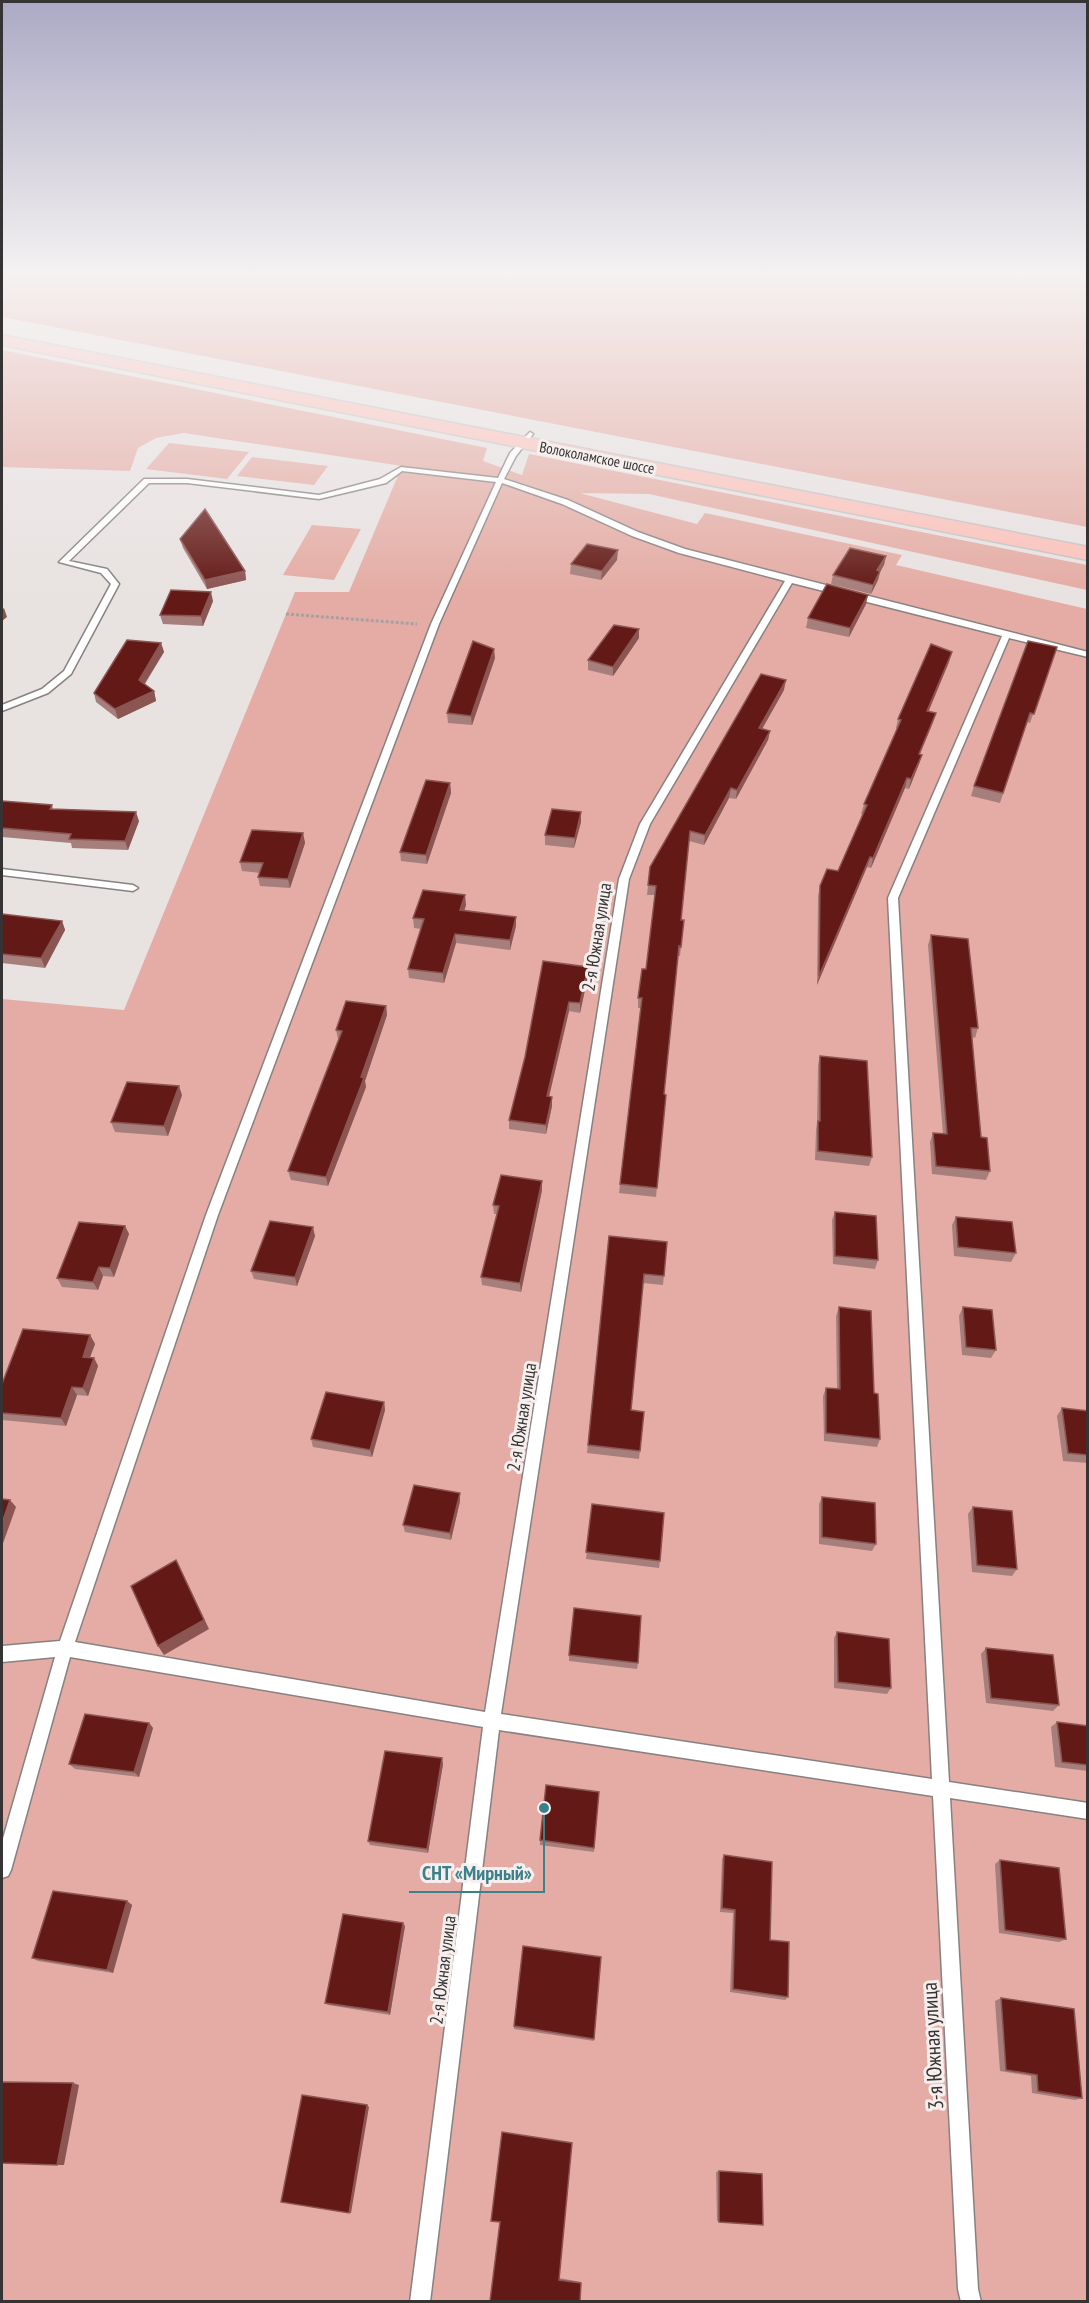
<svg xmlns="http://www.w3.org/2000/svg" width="1089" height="2303" viewBox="0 0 1089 2303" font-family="'PT Sans Narrow',sans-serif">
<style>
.green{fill:#e4aca4}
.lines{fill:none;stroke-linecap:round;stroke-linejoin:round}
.lane-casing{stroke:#878180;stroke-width:3}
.primary-casing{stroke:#c2c2c2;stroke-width:3}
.path{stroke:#a6a1a1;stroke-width:3;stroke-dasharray:3 2;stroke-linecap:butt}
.lane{fill:#fff;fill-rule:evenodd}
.primary{fill:#fbc1ba;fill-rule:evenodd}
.wall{fill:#a67e7b}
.shaded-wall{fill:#8b5552}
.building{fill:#631915;stroke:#8b5552;stroke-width:1.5}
.labels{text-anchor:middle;stroke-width:6;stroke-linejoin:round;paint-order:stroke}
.far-street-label{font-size:15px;fill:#353333;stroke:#f6efee}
.street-label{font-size:18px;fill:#353333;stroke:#f6efee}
.near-street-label{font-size:21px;fill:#353333;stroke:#f6efee}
.leader{fill:none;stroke:#3b818b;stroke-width:2}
.callout-dot{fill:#3b818b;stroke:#f6efee;stroke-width:2}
.callout-label{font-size:20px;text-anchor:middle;font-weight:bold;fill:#3b818b;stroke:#f6efee;stroke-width:6;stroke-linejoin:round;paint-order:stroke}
</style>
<rect width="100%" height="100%" fill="#e8e2e1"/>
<g class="green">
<path d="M2,272h1085v255l-1085,-210z"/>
<path d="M2,350l485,98 -4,13 39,14 7,-21 558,111v25l-438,-96 -71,-1 -10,-3 129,34 8,-11 197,42 -6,10 191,44v1692h-1085v-1302l122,11 171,-418h54l53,-126 -218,-33 -28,5 -18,10 -8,23 -128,-4z"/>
<path d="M169,443l80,9 -22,27 -81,-10z"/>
<path d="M252,457l76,9 -14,19 -77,-9z"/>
<path d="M312,525l49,4 -27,51 -51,-5z"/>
</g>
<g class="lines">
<g class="lane-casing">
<g id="lane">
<path d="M530,432l3,2 -17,22 -12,23 64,21 70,32 47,17 403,103v5l-79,-19 -111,260 51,884 139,21v16l-138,-21 28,491 3,13h-20l-3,-13 -25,-493 -434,-66 -69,572h-20l73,-575 -413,-70 -59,213 -3,6 -6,2v-36l53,-185 -53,5v-16l58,-5 146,-426 225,-591 65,-142 -94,-11 -16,12 -67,16 -132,-16h-38l-80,78 38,8 12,15 -48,90 -23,19 -46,18v-6l40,-16 22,-18 47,-87 -10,-11 -42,-11 85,-83h43l132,16 61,-16 21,-12 97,11 12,-25zM502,483l60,21 70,32 47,17 106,28 -145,243 -21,55 -134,833 -410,-70 143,-427 221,-591zM792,583l210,53 -114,262 44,881 -431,-65 128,-835 21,-55z"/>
<path d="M2,869l131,16 5,3 -5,3 -131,-16z"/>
</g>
</g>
<g class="primary-casing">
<path id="primary" d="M2,335l1086,212v13l-1086,-215z"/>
</g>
<path class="path" d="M286,614l131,10"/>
<use href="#lane" class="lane"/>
<use href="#primary" class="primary"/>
</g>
<g class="wall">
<path d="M180,539l65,32 1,9 -39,9 -24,-41z"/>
<path d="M886,556l-2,9 -4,7 -2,8 -7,14 -40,-10 2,-9z"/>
<path d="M617,560l-16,20 -31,-6 1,-10z"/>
<path d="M213,601l-10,25 -40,-2 -3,-9z"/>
<path d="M866,604l-17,33 -43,-9 2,-10z"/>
<path d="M639,629v9l-26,38 -25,-6v-10z"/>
<path d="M161,643l3,9 -19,32 9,7 2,10 -38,18 -22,-17 -2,-9z"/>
<path d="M1057,647l-27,76 -3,-1 -27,81 -29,-7 3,-10z"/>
<path d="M495,658l-23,67 -24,-2 -1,-10z"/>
<path d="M949,662l-21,49 5,11 -13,32 2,1 -3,9 -10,25 -4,-1 -34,80 -4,-1 -50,118 1,-89 2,-10 18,-15 25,-57h-2l3,-10 33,-75 -1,-1 2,-9z"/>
<path d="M784,690l-22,39 8,2 -2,9 -32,59 -7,-1 -25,47 -15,-4 -8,79v27l-1,9h-2l-14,138 2,1 -10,102 -37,-4 22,-185h-3v-10l8,-29 9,-74h-8l3,-28z"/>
<path d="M450,783l1,10 -24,71 -26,-3 -1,-9z"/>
<path d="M2,801l50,4 1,4 86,12 -11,29 -56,-2 -1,-5 -69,-6z"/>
<path d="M581,822l-7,26 -29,-3v-10z"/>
<path d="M303,833l2,10 -15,45 -30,-2 -2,-9 2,-4 -18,-2 -2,-9z"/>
<path d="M466,905l-2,6 52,6v9l-6,24 -54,-7 -12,40 -35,-5 -1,-9 13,-40 -7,-1 -1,-10z"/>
<path d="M2,914l60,7 3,9 -20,38 -43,-5z"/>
<path d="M931,935l47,93 -3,10 -3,-1 9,100 9,34 -4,9 -54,-6 -2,-32 3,-9 10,1 -15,-189z"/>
<path d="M588,967v9l-8,37 -11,-2 -20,86h3v9l-6,28 -37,-5v-9l16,-63z"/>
<path d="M386,1006l1,9 -22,66 1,6 -38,99 -37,-6 -3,-9 51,-132h-1l-2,-9z"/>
<path d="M820,1056l52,101 -3,9 -54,-6 1,-30 1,-7 1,-58z"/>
<path d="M182,1095l-14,41 -53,-4 -4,-10z"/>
<path d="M542,1181v9l-21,102 -39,-7 -1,-8 16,-63h-3l-1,-9z"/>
<path d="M835,1212l43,48 -3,9 -42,-5 -1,-44z"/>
<path d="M956,1217l60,36 -5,9 -57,-6 -2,-31z"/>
<path d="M125,1226l4,8 -15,43 -11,-1 -5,14 -36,-3 -5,-9z"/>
<path d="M315,1236l-18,50 -43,-7 -3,-8z"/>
<path d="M609,1236l58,6 -4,43 -20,-2 -12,127 13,2 -5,47 -52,-6z"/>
<path d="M839,1307l41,132 -3,8 -53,-6 -1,-45 3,-8 11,1 -1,-73z"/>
<path d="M963,1307l33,43 -5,8 -29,-3 -3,-39z"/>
<path d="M90,1335l5,9 -5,13 4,1 4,8 -10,30 -11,-1 -11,31 -64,-6v-36z"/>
<path d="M384,1402l1,8 -13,47 -59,-10 -2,-8z"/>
<path d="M1062,1408l26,3v52l-25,-2 -6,-45z"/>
<path d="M460,1493v8l-9,39 -46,-8 -2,-7z"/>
<path d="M822,1497l54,47 -4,7 -53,-7v-40z"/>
<path d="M592,1504l68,57 -1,7 -73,-9z"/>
<path d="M973,1507l44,62 -5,7 -40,-4 -4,-58z"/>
<path d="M837,1632l54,56 -4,6 -53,-6v-50z"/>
<path d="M986,1648l73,57 -6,6 -67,-8 -5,-49z"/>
<path d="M569,1655l69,8 -1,6 -68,-8z"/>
<path d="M1057,1722l31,4v45l-33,-4 -4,-40z"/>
<path d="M149,1723l4,5 -14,49 -64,-8 -6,-5z"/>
<path d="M443,1764l-15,89 -58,-8 -2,-4z"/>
<path d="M599,1792l-5,60 -54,-7v-5z"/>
<path d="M724,1855l46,85 18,57 -3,3 -55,-8 3,-79 -13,-1 2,-53z"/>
<path d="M1000,1860l66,79 -7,3 -60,-9 -4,-69z"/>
<path d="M127,1901l5,4 -19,68 -75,-12 -6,-3z"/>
<path d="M405,1926l-15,89 -62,-10 -3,-2z"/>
<path d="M1001,1998l81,100 -7,2 -43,-7 -1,-17 -31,-5 -5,-70z"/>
<path d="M514,2026l80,13v2l-80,-12z"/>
<path d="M502,2132l57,146 22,4 -1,19 -80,-79z"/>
<path d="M719,2171l44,54 -46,-4 -1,-49z"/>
</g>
<g class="shaded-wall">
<path d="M618,550l-1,10 -16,20 1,-9z"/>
<path d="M886,556l-2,9 -4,7 -2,8 -7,14 6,-24z"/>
<path d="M245,571l1,9 -39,9 -2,-9z"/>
<path d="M211,592l2,9 -10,25 -2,-10z"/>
<path d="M868,595l-2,9 -17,33 1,-9z"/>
<path d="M4,608l3,9 -5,4v-11z"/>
<path d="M639,629v9l-26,38v-9z"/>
<path d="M161,643l3,9 -23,37 -2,-9z"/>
<path d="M494,649l1,9 -23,67 -1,-9z"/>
<path d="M952,652l-3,10 -24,58 2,-9z"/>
<path d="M786,680l-2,10 -27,48 2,-10z"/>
<path d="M154,691l2,10 -38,18 -3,-10z"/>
<path d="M936,713l-3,9 -17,41 3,-9z"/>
<path d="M770,731l-2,9 -32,59 1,-9z"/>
<path d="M922,755l-3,9 -10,25 2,-10z"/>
<path d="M907,778l-2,10 -34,80 2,-10z"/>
<path d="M450,783l1,10 -24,71 -1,-9z"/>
<path d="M731,788l-2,10 -25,47 1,-10z"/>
<path d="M136,812l3,9 -11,29 -3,-9z"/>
<path d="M581,812v10l-7,26 1,-10z"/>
<path d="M303,833l2,10 -15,45 -2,-9z"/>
<path d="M870,857l-3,10 -50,118 2,-9z"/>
<path d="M465,895l1,10 -5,15 -1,-10z"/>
<path d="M516,917v9l-6,24v-10z"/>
<path d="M62,921l3,9 -20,38 -4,-10z"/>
<path d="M455,934l1,9 -12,40 -1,-10z"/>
<path d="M588,967v9l-8,37v-10z"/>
<path d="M569,1002v9l-22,94v-9z"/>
<path d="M386,1006l1,9 -22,66 1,6 -38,99 -2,-9z"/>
<path d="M179,1086l3,9 -14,41 -4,-10z"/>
<path d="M552,1097v9l-6,28v-9z"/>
<path d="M542,1181v9l-21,102 -1,-9z"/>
<path d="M125,1226l4,8 -15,43 -4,-9z"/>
<path d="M313,1227l2,9 -18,50 -2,-9z"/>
<path d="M99,1267l4,9 -5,14 -5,-8z"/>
<path d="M90,1335l5,9 -8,21 -4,-8z"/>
<path d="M94,1358l4,8 -10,30 -5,-8z"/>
<path d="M72,1387l5,8 -11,31 -5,-8z"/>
<path d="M384,1402l1,8 -13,47 -2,-7z"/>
<path d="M460,1493v8l-9,39 -1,-7z"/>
<path d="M10,1500l6,7 -14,39v-23z"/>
<path d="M176,1560l5,10 28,59 -45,26 -6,-9z"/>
<path d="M149,1723l4,5 -14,49 -5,-5z"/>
<path d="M442,1758l1,6 -15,89 -1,-4z"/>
<path d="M127,1901l5,4 -19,68 -6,-3z"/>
<path d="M403,1923l2,3 -15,89 -2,-3z"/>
<path d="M73,2083l6,2 -15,80h-7z"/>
<path d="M367,2105l2,2 -18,106h-2z"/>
</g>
<g class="building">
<path d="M205,509l40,62 -40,9 -25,-41z"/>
<path d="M587,544l31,6 -16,21 -31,-7z"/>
<path d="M850,548l36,8 -9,14 3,1 -7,14 -40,-10z"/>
<path d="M827,584l41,11 -18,33 -42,-10z"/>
<path d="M171,590l40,2 -10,24 -41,-1z"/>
<path d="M614,625l25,4 -26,38 -25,-7z"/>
<path d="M127,640l34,3 -22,37 15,11 -39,18 -21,-16z"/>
<path d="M473,641l21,8 -23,67 -24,-3z"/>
<path d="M1028,641l29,6 -23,67 -4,-1 -27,80 -29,-7z"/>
<path d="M931,644l21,8 -25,59 9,2 -17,41 3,1 -11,24 -4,-1 -34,80 -3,-1 -51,119 1,-90 7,-17 11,2 29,-66 -3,-1 37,-84 -3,-1z"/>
<path d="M761,674l25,6 -27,48 11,3 -33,59 -6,-2 -26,47 -15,-4 -9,89h3l-3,27 -2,-1 -15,148 2,1 -9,93 -37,-4 22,-186h-4l4,-29h4l10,-83 -8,-1 2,-18z"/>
<path d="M426,780l24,3 -24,72 -26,-3z"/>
<path d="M2,801l50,4 -2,4 86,3 -11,29 -56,-2 2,-5 -69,-6z"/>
<path d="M552,809l29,3 -6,26 -30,-3z"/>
<path d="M252,830l51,3 -15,46 -30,-2 5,-14 -23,-1z"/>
<path d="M423,890l42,5 -5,15 56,7 -6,23 -55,-6 -12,39 -35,-4 16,-50 -11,-1z"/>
<path d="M2,914l60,7 -21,37 -39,-4z"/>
<path d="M931,935l37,4 10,89h-7l10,109 6,1 3,33 -54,-5 -3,-33 14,1z"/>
<path d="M543,961l45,6 -8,36 -11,-1 -22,94 5,1 -6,28 -37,-5 16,-63z"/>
<path d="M346,1001l40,5 -25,71 3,1 -38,99 -38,-6 54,-140 -6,-1z"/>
<path d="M820,1056l47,5 5,96 -54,-6v-30h2z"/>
<path d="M127,1082l52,4 -15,40 -53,-4z"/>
<path d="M501,1175l41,6 -22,102 -39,-6 18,-71 -6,-1z"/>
<path d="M835,1212l41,4 2,44 -43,-4z"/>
<path d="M956,1217l56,5 4,31 -58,-6z"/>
<path d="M270,1221l43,6 -18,50 -44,-6z"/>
<path d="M79,1222l46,4 -15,42 -11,-1 -6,15 -36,-4z"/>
<path d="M609,1236l58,6 -3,34 -20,-2 -13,136 13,2 -4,39 -52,-6z"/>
<path d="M839,1307l32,4 3,82 4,1 2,45 -54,-6v-45l14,1z"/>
<path d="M963,1307l29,3 4,40 -30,-3z"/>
<path d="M23,1329l67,6 -7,22 11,1 -11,30 -11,-1 -11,31 -59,-5v-29z"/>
<path d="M326,1392l58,10 -14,48 -59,-11z"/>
<path d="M1062,1408l26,3v44l-20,-2z"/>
<path d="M414,1485l46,8 -10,40 -47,-8z"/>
<path d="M822,1497l53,6 1,41 -54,-7z"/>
<path d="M2,1499l8,1 -8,23z"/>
<path d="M592,1504l72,9 -4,48 -74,-9z"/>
<path d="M973,1507l39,4 5,58 -40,-4z"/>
<path d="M176,1560l28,60 -46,26 -27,-60z"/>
<path d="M574,1608l67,8 -3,47 -69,-8z"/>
<path d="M837,1632l52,7 2,49 -53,-6z"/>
<path d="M986,1648l67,7 6,50 -68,-7z"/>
<path d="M85,1714l64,9 -15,49 -65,-8z"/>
<path d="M1057,1722l31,4v39l-26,-3z"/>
<path d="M385,1751l57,7 -15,91 -59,-8z"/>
<path d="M546,1785l53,7 -5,56 -54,-8z"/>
<path d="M724,1855l48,7 -2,78 19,2 -1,55 -55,-8 2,-79 -13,-2z"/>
<path d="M1000,1860l59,8 7,71 -61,-9z"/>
<path d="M53,1891l74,10 -20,69 -75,-12z"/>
<path d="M343,1914l60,9 -15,89 -63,-9z"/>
<path d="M523,1946l78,11 -7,82 -80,-13z"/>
<path d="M1001,1998l73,11 8,89 -44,-7 -1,-16 -31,-5z"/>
<path d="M2,2082l71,1 -16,82 -55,-2z"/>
<path d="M302,2095l65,10 -18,108 -68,-11z"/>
<path d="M502,2132l70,11 -13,137 22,3 -1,18h-90l10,-79 -9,-1z"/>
<path d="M719,2171l43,3 1,51 -44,-3z"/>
</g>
<linearGradient id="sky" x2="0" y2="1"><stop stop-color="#aba9c4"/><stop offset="0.46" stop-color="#f5f2f2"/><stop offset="1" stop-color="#f5f2f2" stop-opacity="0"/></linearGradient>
<rect width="1089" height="594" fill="url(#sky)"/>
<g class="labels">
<g class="far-street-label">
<text transform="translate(597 458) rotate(11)" y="5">Волоколамское шоссе</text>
</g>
<g class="street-label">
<text transform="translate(597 937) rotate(-81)" y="6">2-я Южная улица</text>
<text transform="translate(522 1417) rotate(-81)" y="6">2-я Южная улица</text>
<text transform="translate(443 1970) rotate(-83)" y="6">2-я Южная улица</text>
</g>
<g class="near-street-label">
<text transform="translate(933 2046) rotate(-93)" y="7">3-я Южная улица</text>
</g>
</g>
<path class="leader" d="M544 1808L544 1892H409"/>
<circle class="callout-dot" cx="544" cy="1808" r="6"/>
<g class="callout-label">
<text x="477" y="1880">СНТ «Мирный»</text>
</g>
<rect width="1089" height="2303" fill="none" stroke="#353333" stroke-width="6"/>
</svg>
